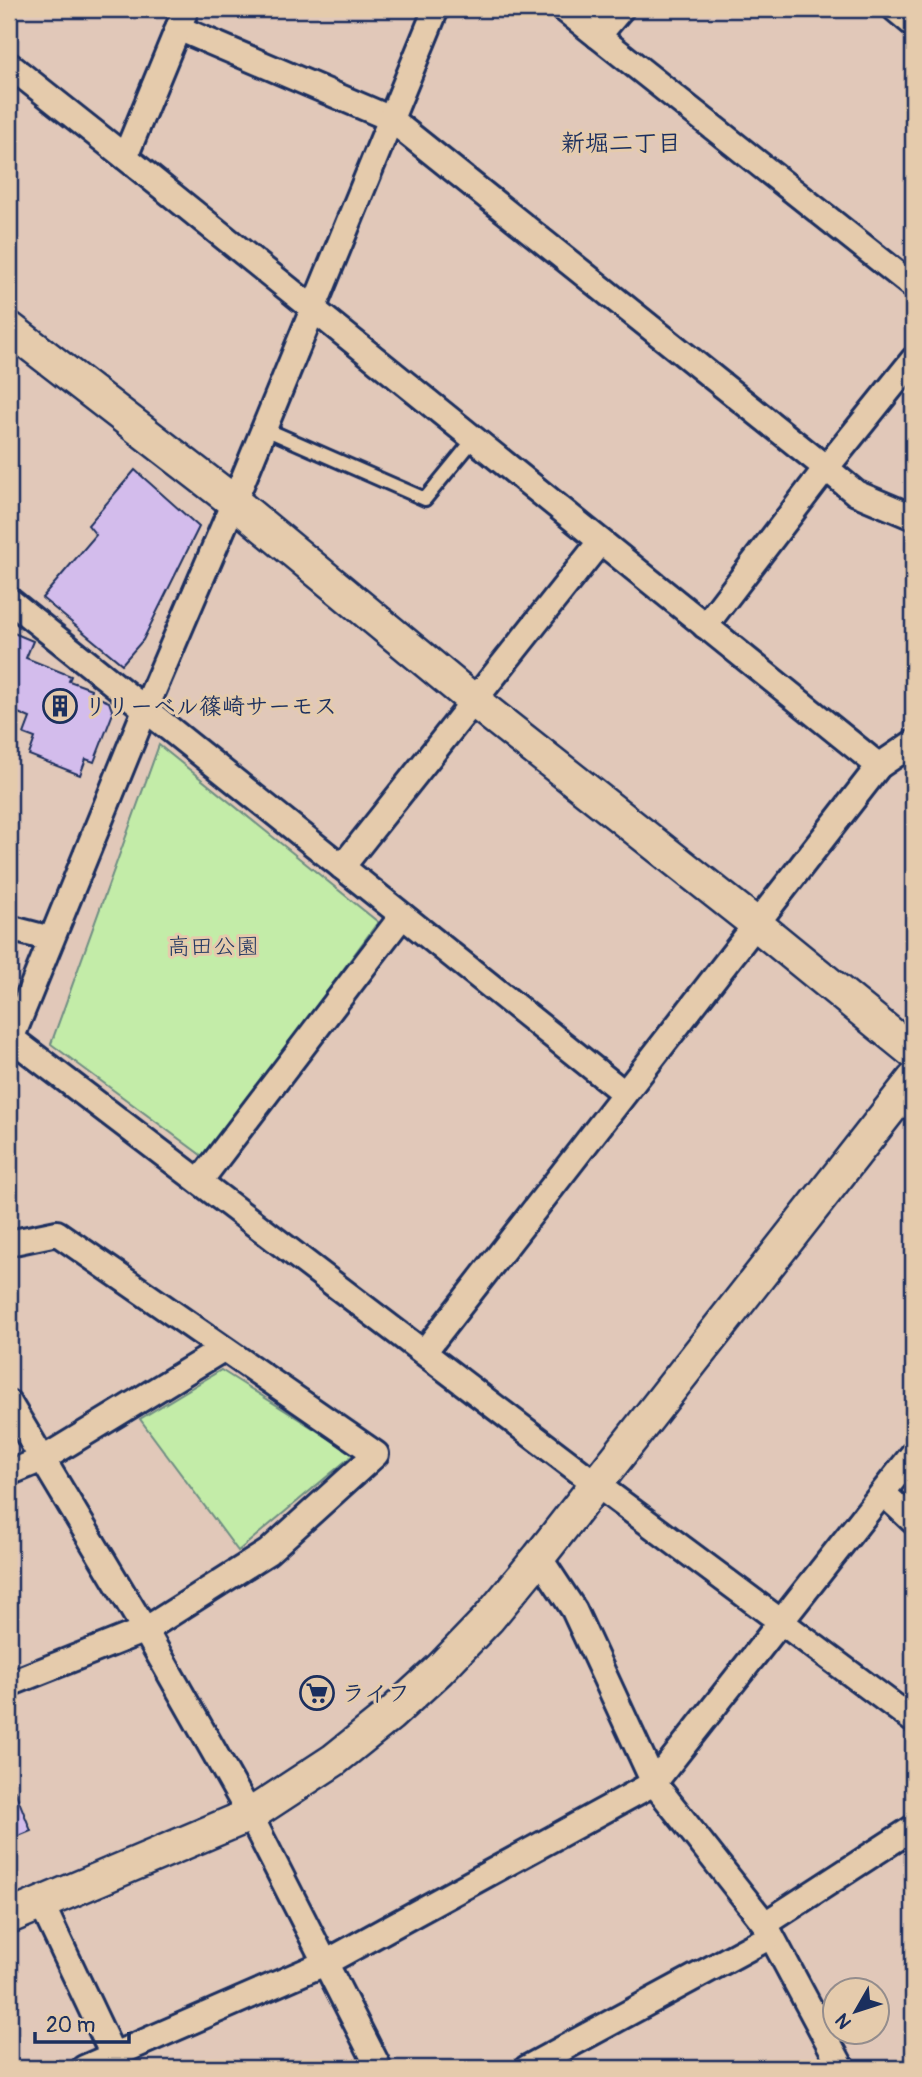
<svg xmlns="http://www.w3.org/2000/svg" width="922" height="2077" viewBox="0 0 922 2077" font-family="Pangolin,'Klee One',sans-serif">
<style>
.green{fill:#c3eca8;stroke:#6f8e83;stroke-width:2}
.building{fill:#d3bcec;stroke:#1b2f5e;stroke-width:2}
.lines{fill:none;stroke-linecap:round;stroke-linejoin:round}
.service-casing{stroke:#1b2f5e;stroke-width:18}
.minor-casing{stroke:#1b2f5e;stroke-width:30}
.tertiary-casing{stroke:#1b2f5e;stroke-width:37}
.service{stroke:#e5cbac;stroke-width:12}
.minor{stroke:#e5cbac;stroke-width:24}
.tertiary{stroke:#e5cbac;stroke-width:32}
.labels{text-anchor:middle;stroke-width:6;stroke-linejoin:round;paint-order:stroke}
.poi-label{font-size:23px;font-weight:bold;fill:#1b2f5e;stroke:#e5cbac;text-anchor:start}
.park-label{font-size:23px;fill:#233862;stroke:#e5cbac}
.neighbourhood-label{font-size:24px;font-weight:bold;fill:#1b2f5e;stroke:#e5cbac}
</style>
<rect width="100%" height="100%" fill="#e1c8b9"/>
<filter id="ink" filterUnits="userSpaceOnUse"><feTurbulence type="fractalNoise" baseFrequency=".0143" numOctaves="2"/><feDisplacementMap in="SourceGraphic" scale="14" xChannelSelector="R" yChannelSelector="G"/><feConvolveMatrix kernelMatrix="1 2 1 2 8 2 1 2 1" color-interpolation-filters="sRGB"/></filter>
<g filter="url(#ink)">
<g class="green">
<path d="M159,745l219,177 -173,236 -154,-114z"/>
<path d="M221,1370l133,84 -116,97 -98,-132z"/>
</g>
<g class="building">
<path d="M135,470l64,57 -56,113 -21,24 -80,-66 54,-63 -8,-10z"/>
<path d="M9,631l24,10 -7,17 45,18 -2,5 22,8 -1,5 19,8 4,11 -19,49 -8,-3 -6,16 -51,-20 6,-17 -11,-4 6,-16 -21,-9z"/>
<path d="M15,1791l16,40 -22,9v-46z"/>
</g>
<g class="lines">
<g class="service-casing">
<path id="service" d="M263,428l162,71 49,-60"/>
</g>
<g class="minor-casing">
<g id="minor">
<path d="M564,9l349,277"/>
<path d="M895,9l18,15"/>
<path d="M178,28l211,90 437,350 30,25 57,24"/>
<path d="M598,36l23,-27"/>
<path d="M9,65l116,92 754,609"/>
<path d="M125,157l61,-148"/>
<path d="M9,600l615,493"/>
<path d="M705,626l121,-158 87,-108"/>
<path d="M342,867l258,-325"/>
<path d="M9,928l42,11"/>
<path d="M11,1038l585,446 317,236"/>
<path d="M9,1044l136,-334 89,-208 202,-493"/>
<path d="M200,1181l202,-265"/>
<path d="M9,1243l48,-10 319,221 -108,98 -123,78 105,185 129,253"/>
<path d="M424,1352l455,-586 34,-23"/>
<path d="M9,1403l136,227 -136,54"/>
<path d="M9,1473l34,-14 180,-110"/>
<path d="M883,1493l30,28"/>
<path d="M539,1557l35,53 80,173 111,141 77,144"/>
<path d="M41,1903l72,152"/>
<path d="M765,1924l148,-96"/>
<path d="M84,2068l241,-105 329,-180 259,-329"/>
<path d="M527,2068l244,-132"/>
</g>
</g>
<g class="tertiary-casing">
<g id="tertiary">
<path d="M9,328l225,174 240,199 282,223 157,128"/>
<path d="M9,1917l241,-102 84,-55 56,-45 49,-45 49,-51 51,-62 374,-477"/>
</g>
</g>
<use href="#service" class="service"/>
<use href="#minor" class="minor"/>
<use href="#tertiary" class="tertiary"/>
</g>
</g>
<defs>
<g id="building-ring" transform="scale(1.75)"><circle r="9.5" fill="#e5cbac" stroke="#1b2f5e" stroke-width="1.5"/><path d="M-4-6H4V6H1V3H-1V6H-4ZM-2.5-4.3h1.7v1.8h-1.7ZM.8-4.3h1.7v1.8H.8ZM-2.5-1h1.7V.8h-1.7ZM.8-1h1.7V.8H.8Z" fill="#1b2f5e"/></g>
<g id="supermarket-ring" transform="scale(1.75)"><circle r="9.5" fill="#e5cbac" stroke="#1b2f5e" stroke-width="1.5"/><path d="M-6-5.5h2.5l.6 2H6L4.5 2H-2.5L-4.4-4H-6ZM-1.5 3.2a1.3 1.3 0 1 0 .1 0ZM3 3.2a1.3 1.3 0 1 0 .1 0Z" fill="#1b2f5e"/></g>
</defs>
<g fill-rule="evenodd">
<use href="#building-ring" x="60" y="706"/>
<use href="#supermarket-ring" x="317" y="1693"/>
</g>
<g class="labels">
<g class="poi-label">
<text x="84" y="714">リリーベル篠崎サーモス</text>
<text x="342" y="1701">ライフ</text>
</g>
<g class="park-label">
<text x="213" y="954">高田公園</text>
</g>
<g class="neighbourhood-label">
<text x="621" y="151">新堀二丁目</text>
</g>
</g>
<rect width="922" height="2077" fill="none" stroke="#e5cbac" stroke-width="35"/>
<rect x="18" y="18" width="887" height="2042" fill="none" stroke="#1b2f5e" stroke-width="2.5" filter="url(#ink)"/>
<g transform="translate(856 2011) rotate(231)"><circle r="33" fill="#e5cbac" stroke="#948d8d" stroke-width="2"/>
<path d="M0-5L12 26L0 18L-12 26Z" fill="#1b2f5e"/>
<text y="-10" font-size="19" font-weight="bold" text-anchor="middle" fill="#1b2f5e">N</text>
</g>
<path d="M35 2032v10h94v-10" fill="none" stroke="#1b2f5e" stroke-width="3.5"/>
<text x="46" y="2032" font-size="21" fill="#1b2f5e" stroke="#e5cbac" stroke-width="5" paint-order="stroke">20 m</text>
</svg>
